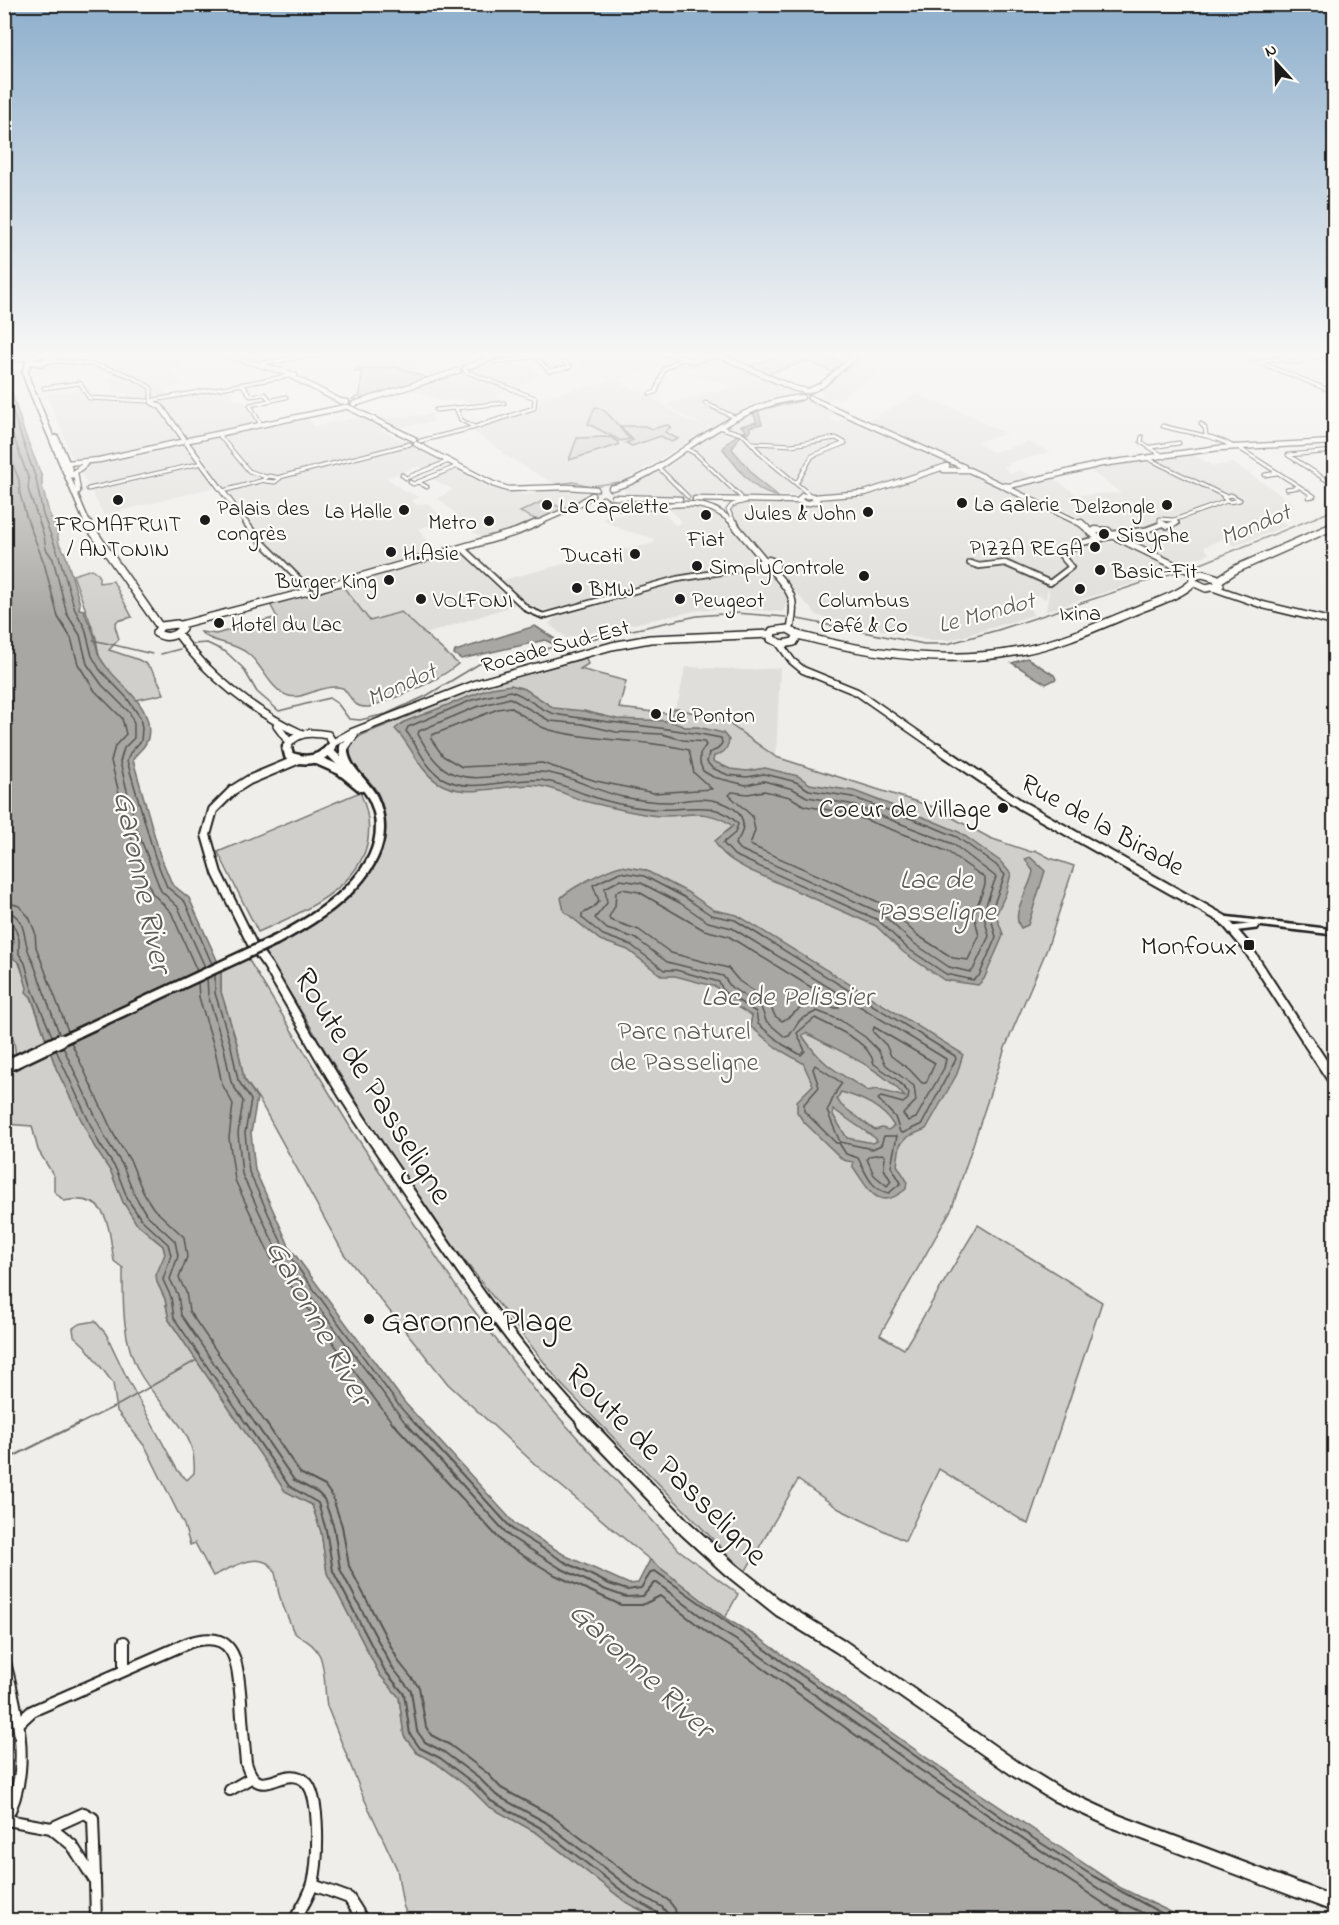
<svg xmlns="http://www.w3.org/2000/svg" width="1339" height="1925" viewBox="0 0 1339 1925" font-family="'Indie Flower',sans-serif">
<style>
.built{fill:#e0deda}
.green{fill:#d0cfcc;stroke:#767674;stroke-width:1.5}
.water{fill:#a8a7a3;stroke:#706f6d;stroke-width:1.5;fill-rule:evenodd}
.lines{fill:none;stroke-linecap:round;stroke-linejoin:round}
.shore-far1{stroke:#545452;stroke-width:1.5}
.shore{stroke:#545452;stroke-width:2}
.stream-far1{stroke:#706f6d;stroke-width:1.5}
.stream{stroke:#706f6d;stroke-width:2}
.street-far3-casing{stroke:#1c1c1c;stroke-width:5}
.street-far2-casing{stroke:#1c1c1c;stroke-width:8}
.street-far1-casing{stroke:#1c1c1c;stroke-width:10}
.street-casing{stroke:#1c1c1c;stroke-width:14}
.secondary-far4-casing{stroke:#1c1c1c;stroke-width:7}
.secondary-far3-casing{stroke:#1c1c1c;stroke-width:9}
.secondary-far2-casing{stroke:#1c1c1c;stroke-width:12}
.secondary-far1-casing{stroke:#1c1c1c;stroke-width:14}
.secondary-casing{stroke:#1c1c1c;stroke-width:18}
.primary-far2-casing{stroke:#1c1c1c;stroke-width:8}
.primary-far1-casing{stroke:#1c1c1c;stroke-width:10}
.primary-casing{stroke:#1c1c1c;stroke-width:13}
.street-far3{stroke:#fdfcf7;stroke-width:3}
.street-far2{stroke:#fdfcf7;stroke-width:4.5}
.street-far1{stroke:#fdfcf7;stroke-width:5}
.street{stroke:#fdfcf7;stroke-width:10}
.secondary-far4{stroke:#fdfcf7;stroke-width:4.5}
.secondary-far3{stroke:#fdfcf7;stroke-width:6}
.secondary-far2{stroke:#fdfcf7;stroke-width:8}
.secondary-far1{stroke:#fdfcf7;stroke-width:10}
.secondary{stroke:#fdfcf7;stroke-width:14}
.primary-far2{stroke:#fdfcf7;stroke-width:5}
.primary-far1{stroke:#fdfcf7;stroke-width:7}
.primary{stroke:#fdfcf7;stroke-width:8}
.primary-bridge-far1-casing{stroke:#1c1c1c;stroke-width:13;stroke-linecap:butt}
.primary-bridge-casing{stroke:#1c1c1c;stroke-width:16;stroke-linecap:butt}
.primary-bridge-far1{stroke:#fdfcf7;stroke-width:8}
.primary-bridge{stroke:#fdfcf7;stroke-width:11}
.poi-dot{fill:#1c1c1c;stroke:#fdfcf7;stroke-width:2}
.labels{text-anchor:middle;stroke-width:4.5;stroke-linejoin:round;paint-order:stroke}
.far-poi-label{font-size:22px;fill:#1c1c1c;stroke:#fdfcf7;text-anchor:start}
.far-street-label{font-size:22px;fill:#1c1c1c;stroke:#fdfcf7}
.far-water-label{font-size:24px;font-style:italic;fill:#5b5b59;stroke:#fdfcf7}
.poi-label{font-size:27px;fill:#1c1c1c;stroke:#fdfcf7;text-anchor:end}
.street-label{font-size:27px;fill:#1c1c1c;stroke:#fdfcf7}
.park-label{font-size:27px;fill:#5b5b5a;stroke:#fdfcf7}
.water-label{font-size:28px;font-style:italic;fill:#5b5b59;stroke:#fdfcf7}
.near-water-label{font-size:33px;font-style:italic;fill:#5b5b59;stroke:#fdfcf7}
.near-street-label{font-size:33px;fill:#1c1c1c;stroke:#fdfcf7}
.near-poi-label{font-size:33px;fill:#1c1c1c;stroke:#fdfcf7;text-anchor:start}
</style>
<rect width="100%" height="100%" fill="#f0eeea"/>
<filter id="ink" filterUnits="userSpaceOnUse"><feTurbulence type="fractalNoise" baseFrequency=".0167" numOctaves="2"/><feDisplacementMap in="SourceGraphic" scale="12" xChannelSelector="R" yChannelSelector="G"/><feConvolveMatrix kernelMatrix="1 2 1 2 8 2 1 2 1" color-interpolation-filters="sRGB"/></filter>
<g filter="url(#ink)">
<g class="built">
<path d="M69,352h101l-6,2 7,6 21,-8h15l15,5 -39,5 2,6 -16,2 13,15 -18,4 8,8 57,-9 7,13 8,-1 13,25 49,-9 8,10 50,-10 7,4 60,-6 3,8 -55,7 66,33 -20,7 -6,-3 -32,12 16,12 17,7 -8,3 5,5 10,-2 16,15 8,1 -33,10 10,13 -4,1 9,12 -115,30h-8l-36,-35 -51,-65 -119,30 -33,-61 -25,-60 36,-4 4,8 5,2h38l-4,-8 -12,2v-8l2,-1 -9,-4 9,-6 -20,-7 -15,-1 -40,5v-6l14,-4z"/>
<path d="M346,352h51l32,12 -71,6 1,-7 -20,-5 10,-3z"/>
<path d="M569,352h89l22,7 -18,11 -7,-2 -35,10 -3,-2 -10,2 -11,-9 -10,2z"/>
<path d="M718,352h55l7,3 -30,11z"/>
<path d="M718,358l75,33v3l-38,10 3,2 -15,6 -35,25 43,-26 63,-12 26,12 -10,7 3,3 5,1 8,-8 97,44 4,4 -1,3 -88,28 -99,3 -129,-1 -6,-4 2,-4 32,-17 46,-31 12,-10 -10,-4 3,3 -2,2 -83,51 -32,4 -39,-2 -52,-30 2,-2 -32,-21 65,-20 6,-13 74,-17 8,6 20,6 44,29 17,4 -16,-6 -23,-15 69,-17 -16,-6 -30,-7 8,-5 -23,-4 10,-4 15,2z"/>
<path d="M488,361l7,1v4l34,-3 10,14 -44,19 9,5 -30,4 -14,-6 -18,2 -30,-12z"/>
<path d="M852,364l25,6 -5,8 -9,2 -23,20 -7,-2 -6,4 -2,-1 -4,-10z"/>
<path d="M917,394l55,22 34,18 -29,8 16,10 36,-10 21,10 -42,11 2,2 -7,2 8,6 9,-3 16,8 -33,3 -134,-61z"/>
<path d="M1193,454l20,12 20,-3 37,24 25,18 -20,7 3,3 -6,2 16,8 -53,21 -13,-7 -18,8 5,6 -2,2 -29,9 -161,-76v-4l35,-7 25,18 44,-2 -32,-23z"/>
<path d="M456,467l33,17 35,11 36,-6h14l14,5 2,2 -24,13 -23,-8 -23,11 19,9 -52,19 -34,-21 3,-5 -18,-16 15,-8 -22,-12z"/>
<path d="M949,470l23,2 116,58v6l7,4 26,4 52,24 -8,5 -119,38 3,-19 -1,-4 -2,11 -9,-4 -9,7 5,13 -82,25h-24l-109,-24 -42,-44 2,-3 -15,-12 -32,-44 1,-5 5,-4 14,-2 48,-1 10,4 10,-4 38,-4 7,4 -5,-4 20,-4 56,-20z"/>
<path d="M684,506l17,1 16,7 43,45 -6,6 -92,17 -106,28h-22l-35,-29 125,-33 3,2 26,-7 2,-4 -34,-10 -17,-9 1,-3 56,-8 14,16 7,-2 -13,-15z"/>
<path d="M459,551l56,54 -89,29 -25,-22 -31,9 -29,-37z"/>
<path d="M754,568l14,4 20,27 -5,13 -57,-4 -31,3 -129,27 -17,-14 10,-11 97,-27z"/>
<path d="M685,667l64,3 31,-2 -4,89 -51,-36 -51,-12 5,-10z"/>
</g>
<g class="green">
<path d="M773,352h43l26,11 -10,9 -25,-11 -41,13 -16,-8 29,-10z"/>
<path d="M396,367l35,12 -75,22 -4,-2 8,-3 2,-24h-8l1,-2z"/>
<path d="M595,407c13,1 25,23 35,32l-9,2 -33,-17z"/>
<path d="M667,425l4,2 -6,5 13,7 -7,3 -10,-6 -29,10 -6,-3 7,-3 -14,-14h26l7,3z"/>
<path d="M610,437l8,5v3l-49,15 8,-22z"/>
<path d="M543,501l23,8 -27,12 -19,-9z"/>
<path d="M92,569l7,6v8l14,-2 19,36 -15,4 -2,5 4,13 -10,11c35,12 41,8 55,44l-28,6 -24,-24 -13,-20 -3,-18 -23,-63z"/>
<path d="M341,584l29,37 31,-9 57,52c-24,20 -60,33 -89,43 -16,1 -16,-8 -26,-19 -22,-5 -38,12 -54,8 -19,-5 -27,-33 -42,-43 -13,-11 -37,-10 -46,-21l15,2 61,-17 -7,-13 30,-8 14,-1z"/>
<path d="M586,658l2,6 -8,5 46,12 -7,27 53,6 2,-5h5l46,12 51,36 157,50 57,31 41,14 4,-2 15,8 24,8 -27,83 -42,99 -53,160 -72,127 24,14 74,-124 124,77 -74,222 -89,-55 -34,72 -66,-32 -41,-29 -53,92 -184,-188 -107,-137 -77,-112 -113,-184c54,-27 145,-78 116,-153 -7,-19 -27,-28 -36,-46l5,-9 13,-8 116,-48z"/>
<path d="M360,792c35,79 -42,114 -102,140l-40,-80z"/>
<path d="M4,917l10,24 -3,8 8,14 37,105 38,78 17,26 12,30 30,36 10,8 2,8 -8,28 8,17 4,21 116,171 27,14 9,27 6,41 53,102 19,22 5,39 13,17 19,10 36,27 16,16 49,27 89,69 33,18h-250l-6,-15 -6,-36 -35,-75 -35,-88c-3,-17 -1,-34 -7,-50 -8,-18 -25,-17 -28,-28 -4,-11 -10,-23 -13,-34 -3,-11 -1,-27 -14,-32 -15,-7 -38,8 -52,14l-18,-33 -5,2 -6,-20 -38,-77 -29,-37 -4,-28 -28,-37 -11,-10 -1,-8 6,-4 16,-3 11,13 22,46 50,91 9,9 7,-7c4,-46 -35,-64 -55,-101 -17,-32 -16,-69 -16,-104l-9,-7c-6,-34 -4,-69 -50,-60l-10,-10v-15l-16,-26 -6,-24 -27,-2 5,-32 -5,-3v-15l6,-2c9,-26 1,-29 -2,-53l-4,-2z"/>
<path d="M247,957l105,173 107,161 78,102 142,157 59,44 -13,24 -75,-58 -113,-94 -89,-82 -104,-130 -86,-156 -14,-19 -7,-35 -16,-52v-23z"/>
</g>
<g class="water">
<path d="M4,367l20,65 18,45v9l7,27 8,18 2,13 6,9 15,51 -1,5 5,1c2,8 6,14 9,22 3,8 3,18 7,26 15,26 55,45 48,80 -2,10 -11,13 -15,22l27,95 12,29 17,14 32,71v23l16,52 7,35 13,19 -6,35 4,37 35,78 115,155 111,122 50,31 63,28 9,-1 12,-23 75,58 37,22 165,118 131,88 63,42 66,32h-528l-33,-18 -89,-69 -49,-27 -16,-16 -36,-27 -19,-10 -13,-17 -5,-39 -19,-22 -53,-102 -6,-41 -9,-27 -27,-14 -116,-171 -4,-21 -8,-17 -1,-7 9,-21 -2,-8 -27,-23 -13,-21 -12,-30 -17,-26 -38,-78 -24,-70 -6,-6 1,-4 -7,-25 -6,-4 -3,-10 3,-8 -10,-24v-89l3,-5 -3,-11z"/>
<path d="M800,399l1,2 -43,9 4,14 -13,3 2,4 -12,6 -7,12 27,32 18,15c-23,-3 -40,-29 -54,-47 5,-10 13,-13 23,-18l-5,-5 16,-4 -5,-11z"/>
<path d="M535,626l26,17 -8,1 -8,-4 -84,19 -7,-5 1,-3z"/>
<path d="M1027,658l27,17 2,4 -10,5 -34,-21z"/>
<path d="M511,685l14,4 29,19 30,3 33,8 53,2 15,6h13l25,6 6,7c-1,8 -6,15 -15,16l-1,5 17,8 17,2 18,-3 33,8 12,8 44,7 79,30 26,11 41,29 11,13 -5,19 -10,22 7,19 -1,4 -18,41 -6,6 -34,-5 -41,-28 -27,-26 -127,-56c-13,-7 -28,-14 -34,-29l18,-15c-31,-22 -51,-6 -83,-11 -20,-3 -39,-8 -58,-12 -18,-3 -34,-15 -52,-17 -33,-5 -72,16 -103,-4 -20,-14 -26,-38 -42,-53l9,-7 87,-34z"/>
<path d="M1030,857l15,14 -17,54 -7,3c-12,-15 10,-40 12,-57l-8,-12z"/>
<path d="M621,866l24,4 42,22 27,18 23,5 226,139 -6,20 -31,55 -19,8 -7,8 -3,20 10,16 -1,8c-29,24 -37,0 -53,-22v-5l-10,-2 -40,-39 -6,-9v-11l16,-16 -10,-22 -25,-14 -28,-23 2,-10 -34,-21 -1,-8 -42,-11h-13l-34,-26 -28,-10 -36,-29 -3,-13c6,-8 48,-30 60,-32zM806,1033c32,18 76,35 99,64l-29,-8 -8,2c-30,-19 -46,-25 -66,-56zM841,1092c21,6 42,15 53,34l-6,4 -6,-2 -7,2 -34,-25 -4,-6zM833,1109l42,29 2,3 -4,2 -26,-5 -14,-23z"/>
</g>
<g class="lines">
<g class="shore-far1">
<path d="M4,387l32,92 7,36 16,41 16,54 10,18 7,28 8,14 27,28 13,19 2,11 -1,13 -11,12 -3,8 28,96 12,30 18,15 27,62"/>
<path d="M4,410l25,70 -1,9 16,47 2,13 7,10 14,55 13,21 7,29 15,21 28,28 4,11v14l-10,10 -4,14 16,65 25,64 17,16 27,60"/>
<path d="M4,443l15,37 1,14 7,25 17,44 14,54 13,21 7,26 17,27 27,27 4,16 -11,12 -4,15 17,68 24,64 19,19 26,59"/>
<path d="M510,691c17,4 29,20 45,23 55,10 111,12 166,24l1,5 -4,6 -9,4 -2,9 5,6 16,7 19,2 17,-3 17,4 15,4 13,8 43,7 79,29 26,11 39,28 9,10 -15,39 6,23 -17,39 -6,4 -27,-6 -39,-26 -29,-28 -144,-65 -11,-12 12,-10 3,-9c-24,-27 -55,-12 -86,-15 -22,-2 -46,-7 -67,-15 -14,-5 -28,-12 -44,-14 -32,-3 -69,15 -99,-2 -17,-10 -24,-32 -36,-47l2,-4 64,-27z"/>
<path d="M510,698l40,23 32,3 34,8 46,2 21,6 21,2 2,3 -6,9v9l3,8 10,6 33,8 18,-4 29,8 14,8 43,7 103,40 43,33 -13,36 6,23 -16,34 -3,2 -21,-5 -37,-25 -31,-29 -142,-64 -4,-5c22,-29 -7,-45 -35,-45 -11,0 -21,3 -32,3 -15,0 -30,-2 -45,-5 -28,-6 -55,-23 -83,-25 -29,-2 -58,12 -86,2 -18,-7 -27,-24 -36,-40l1,-3 57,-24z"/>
<path d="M510,707c12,7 27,20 40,23 46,12 94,9 139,20l5,23 18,16 -58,4 -58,-12 -54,-18 -80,4 -19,-11 -12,-17 1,-4 66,-26z"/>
<path d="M764,791l26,6 15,9 42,7 78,29 23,10 37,26v7l-11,29 5,22 -11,24 -15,-2 -36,-23 -32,-30 -135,-60 5,-15 -3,-14 -23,-21 3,-3 16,2z"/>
<path d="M620,872l24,4 40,21 27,18 24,5 220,136 1,3 -34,65 -19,9 -3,-1 -5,-15 -17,-18 3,-2 22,6 5,-4 1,-6 -12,-13 -23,-16c-5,-24 -39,-35 -59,-46l-18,15 8,18 -4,4 -19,-11 -24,-20 -2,-12 -32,-20 -5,-10 -43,-12h-12l-33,-25 -28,-10 -21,-17v-4l11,-6 6,-7 -6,-16z"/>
<path d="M620,880l21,3 39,20 28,19 24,6 214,131 -2,9 -28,50 -8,3 -5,-7 13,-13 -2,-15 -28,-21 -8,-15 -13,-13 -25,-17 -23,-9 -17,9 -11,16 -4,1 -19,-16 -5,-14 -30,-20 -8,-11 -56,-14 -32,-24 -28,-9 -12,-11 12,-15 -2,-15z"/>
<path d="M622,889l17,3 65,38 24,6 110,68 1,4c-8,1 -15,-5 -23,-6 -12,0 -23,14 -34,19l-7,-5 -7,-15 -29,-20 -11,-13 -57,-15 -32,-23 -29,-10 -1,-3 6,-11 1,-14z"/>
<path d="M4,901l15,5 10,11 6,15 1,15 32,84"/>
<path d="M4,910c26,7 17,32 28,49l27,74"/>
<path d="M4,918l9,5 6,16v15l6,9 6,23 21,50"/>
<path d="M215,975v18l16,53 7,34 13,20 -6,33 4,39 36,78 115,157 16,18"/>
<path d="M207,978l1,17 16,53 7,34 12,19 -5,32 4,41 36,79 129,172"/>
<path d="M198,983l1,14 16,53 7,34 11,20 -4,34 6,42 37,80 122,165"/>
<path d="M874,1027l61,36 -9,20h-4l-13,-14 -18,-13 -5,-11 -13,-13z"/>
<path d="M71,1042l43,93 17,27 12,30 10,16 31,29 3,20 -8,21 7,14 3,19 78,114"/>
<path d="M63,1047l43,92 17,27 12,30 11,18 29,27 3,15 -8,23 8,16 3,20 75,110"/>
<path d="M56,1050l43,93 17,26 12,31 13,19 27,25 3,11 -8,25 8,17 3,21 73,107"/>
<path d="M815,1065l27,18c-10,12 -8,16 -15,28l13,31 32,7 9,-4 3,-9h13l-6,30 10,17 -12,10c-18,-3 -23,-20 -31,-35l-12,-4 -7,-11h-3l-32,-32v-7l15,-17 -6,-18z"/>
<path d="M882,1154l3,2 -1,13 7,12 -4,5 -13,-11 -7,-16 2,-3z"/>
</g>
<g class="shore">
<path d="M246,1423l43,63 29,17 8,27 7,41 52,100 19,23 6,40 10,14 20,10 36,27 15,16 50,27 89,69 28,16 2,7"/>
<path d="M255,1423l39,57 24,13 6,6 10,29 6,41 52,98 19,24 6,40 8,11 19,10 37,28 15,15 49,27 89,69 28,16 5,6 1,7"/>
<path d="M266,1423l34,50 25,13 7,10 10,30 7,40 50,96 20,25 7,40 5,8 19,10 37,28 14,15 50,27 88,68 29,17 7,9 2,11"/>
<path d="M393,1423l111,121 51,31 66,30h21l18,-9 52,40 38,23 164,118 195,130 27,13"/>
<path d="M406,1423l103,113 51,32 46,22 20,7 17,-1 11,-13h3l61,46 37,23 164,117 195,130 43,21"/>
<path d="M415,1423l98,107 50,31 46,23 18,6 14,-2 10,-16 4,-1 359,255 79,50 81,44"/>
</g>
<g class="stream-far1">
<path d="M544,486l29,-4 18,4 29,-4"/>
<path d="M1191,568l143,-58"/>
<path d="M798,619l126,25h23l51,-14 181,-59"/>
<path d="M93,640l59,14"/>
<path d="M572,643l125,-27 38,-3 51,4"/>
<path d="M193,644l14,-1 19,9 17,16 14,24 22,19 50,-13 9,6 11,15 11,1 26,-6 40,-18 53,-32 58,-14"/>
<path d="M541,650l23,-5"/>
<path d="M161,654l19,-5"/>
<path d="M77,1425l43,-21 75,-43"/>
</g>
<path class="stream" d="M4,1461l76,-38"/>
<g class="street-far3-casing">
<g id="street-far3">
<path d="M265,352l5,10"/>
<path d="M483,352l6,7"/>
<path d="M1233,352l101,40"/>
<path d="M1272,352l17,6"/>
<path d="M1316,357l18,6"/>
<path d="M49,361c33,0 75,7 102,27v12"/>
<path d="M496,362l60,-8 14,13 -21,4 -13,-14"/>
<path d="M1258,362l14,-3 26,3 29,-10"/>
<path d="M257,364l82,-12"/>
<path d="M242,384l9,12 14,-2 6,7"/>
<path d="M44,388l36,-5 9,15 59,3"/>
<path d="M650,394l6,-2 8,-23 18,-10"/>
<path d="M154,400l134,-24"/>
<path d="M705,403l29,14"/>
<path d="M436,410l20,-2"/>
<path d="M1201,424l4,4 1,7"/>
<path d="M261,425l-11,-20 36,-8"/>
<path d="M1163,426c23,7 48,8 69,20"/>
<path d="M474,427l-13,-7 -5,-12 48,-5"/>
<path d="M719,427l25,8 19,21 48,40"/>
<path d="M218,434l31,37 17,6"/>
<path d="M1142,437l-1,5 24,15"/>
<path d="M420,441l52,-13 62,-20 1,-10 -70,-27"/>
<path d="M753,443l39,2 44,-7 9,5 -33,13 -14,25 -3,1"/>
<path d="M1236,446l78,50 -5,1"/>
<path d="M1151,447l28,-4"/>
<path d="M687,449l9,5 45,43"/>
<path d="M1334,451l-46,4 46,30"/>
<path d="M1149,459l76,37"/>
<path d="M658,467l30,30"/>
<path d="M402,475l4,3 43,-17"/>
<path d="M1265,475l12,-2"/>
<path d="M269,476l11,2 -5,4 -10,-1 -1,-2z"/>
<path d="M280,477l130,-33"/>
<path d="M410,482l3,2 45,-18"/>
<path d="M418,482l9,5"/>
<path d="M88,489l114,-26"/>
<path d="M1287,489l12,-2"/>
<path d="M223,491l41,-11"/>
<path d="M1231,495l9,5 -11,2 -6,-5z"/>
<path d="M241,516l7,9"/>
<path d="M1174,520l53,-19"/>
<path d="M736,525l-8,-15 4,-5 13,-4"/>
<path d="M1164,525l-4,-3v-3l14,1 2,4 -2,1"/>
</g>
</g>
<g class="street-far2-casing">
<g id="street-far2">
<path d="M246,523l11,14 51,51"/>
<path d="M735,523l2,3"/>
<path d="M1162,523l5,3 9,-3"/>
<path d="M1112,534l34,-4 16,-6"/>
<path d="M462,548l65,61 16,7 134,-37 82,-13"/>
<path d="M970,563l9,3 26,-3 45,20 21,-16 -11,-13 25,-12 16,-3"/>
</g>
</g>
<g class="street-far1-casing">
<g id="street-far1">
<path d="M1223,919l111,13"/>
<path d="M1232,929l24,-3"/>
</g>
</g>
<g class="street-casing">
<g id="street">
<path d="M124,1642v28"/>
<path d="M4,1658c13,52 30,114 0,164"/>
<path d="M19,1723l13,-12 156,-68c50,-16 49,22 53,58 1,21 3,41 5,62 13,44 38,-2 60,19 15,15 12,81 7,101 -4,14 -11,25 -19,37"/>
<path d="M230,1790l21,-12"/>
<path d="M7,1820l44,8 21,17 23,36 1,39"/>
<path d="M51,1828l33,-15 9,5 2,59"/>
<path d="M313,1885l36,13 12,19"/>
</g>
</g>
<g class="secondary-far4-casing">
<g id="secondary-far4">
<path d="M215,352l80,23"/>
<path d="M661,352l32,9 25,-7"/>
<path d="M712,352l81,36 13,3"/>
<path d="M465,368l42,-16"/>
<path d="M291,376l49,25 7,1"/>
<path d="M809,391l13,-6 38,-33"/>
<path d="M810,398l154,69"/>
<path d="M152,402l9,5 23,32"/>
<path d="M354,404l104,-33"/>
<path d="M348,407l66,32"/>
<path d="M189,440l156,-33"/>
<path d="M186,442l55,74"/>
<path d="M416,444l77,40 15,5 59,-2 29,2"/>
<path d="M67,463l32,-3 82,-18"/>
<path d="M944,470h25l32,15 8,1 92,-22 118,-16 115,-6"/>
<path d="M1005,487l78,38"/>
<path d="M611,488c28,-6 51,-23 74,-39 37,-25 72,-47 117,-52"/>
<path d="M78,491l-3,-19 10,-8"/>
<path d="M802,496h11l5,5 -13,3 -6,-4z"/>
<path d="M614,497l66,2"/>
<path d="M814,497l51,-4 82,-27"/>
<path d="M603,499c36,28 88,-20 132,26"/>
<path d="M695,499l104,2"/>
<path d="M533,525l43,-19 16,-11"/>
</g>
</g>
<g class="secondary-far3-casing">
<g id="secondary-far3">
<path d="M733,523l31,37"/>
<path d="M1081,523l10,9"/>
<path d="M1095,530l13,1 4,5 -14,2 -6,-5z"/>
<path d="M1112,535l60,29 27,10"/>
<path d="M769,560l7,3v4l-11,2 -6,-3 3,-5z"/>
<path d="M771,569c19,22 26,27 20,57"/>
<path d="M1214,588l49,17 71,17"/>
<path d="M317,589l199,-57 21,-9"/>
<path d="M179,625l127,-33"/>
<path d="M779,643l13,18 11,9 54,22 82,57"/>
</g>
</g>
<g class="secondary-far2-casing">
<g id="secondary-far2">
<path d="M937,747l84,58 202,114 23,27 62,96"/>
<path d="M297,760l-48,20 -16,10 -20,20 -7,25 11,38 35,71 16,22 44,76"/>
</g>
</g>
<g class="secondary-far1-casing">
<g id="secondary-far1">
<path d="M311,1040c32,56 68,108 104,161 52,77 106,156 171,224"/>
<path d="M1307,1040l27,41"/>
</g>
</g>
<g class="secondary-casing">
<path id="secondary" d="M584,1423l102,106 44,40 50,40 60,37 177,124 39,24 61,28 217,82"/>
</g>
<g class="primary-far2-casing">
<g id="primary-far2">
<path d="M11,353l7,5 14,-2"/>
<path d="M44,354l12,2 -14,7 -14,-2 4,-5z"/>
<path d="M29,362l-4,10 3,10 60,143"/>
<path d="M56,438l16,37"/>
</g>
</g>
<g class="primary-far1-casing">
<g id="primary-far1">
<path d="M87,523l73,104"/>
<path d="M1202,574l14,4 4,7 -14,3 -13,-6v-6z"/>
<path d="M1219,580l17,-11 98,-43"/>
<path d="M177,624l5,4c-7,9 -16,11 -26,5l5,-7z"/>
<path d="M788,629l10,6 -4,7 -11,2 -12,-5 1,-8z"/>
<path d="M177,633c30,42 78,80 125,101"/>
<path d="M798,635c71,19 148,30 222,16 39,-7 76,-24 112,-39 16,-7 50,-17 61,-30"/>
<path d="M277,726l12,16"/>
<path d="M333,743l18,-10 128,-50 133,-37 38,-7 121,-5"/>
<path d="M286,749c8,-18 25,-17 42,-14l5,8 -3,6"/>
<path d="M344,749l10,-14"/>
</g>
</g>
<g class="primary-casing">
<g id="primary">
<path d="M287,747l2,9c15,6 31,5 42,-9"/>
<path d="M329,751l18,18"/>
<path d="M315,759l25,11 21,17"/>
<path d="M276,940c48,-25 128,-76 97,-142 -9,-18 -31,-30 -29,-51"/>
</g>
</g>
<use href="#street-far3" class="street-far3"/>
<use href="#street-far2" class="street-far2"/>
<use href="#street-far1" class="street-far1"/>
<use href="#street" class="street"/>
<use href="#secondary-far4" class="secondary-far4"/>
<use href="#secondary-far3" class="secondary-far3"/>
<use href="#secondary-far2" class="secondary-far2"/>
<use href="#secondary-far1" class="secondary-far1"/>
<use href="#secondary" class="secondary"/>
<use href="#primary-far2" class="primary-far2"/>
<use href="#primary-far1" class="primary-far1"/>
<use href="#primary" class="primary"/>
<g class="primary-bridge-far1-casing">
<path id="primary-bridge-far1" d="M58,1042l218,-102"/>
</g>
<g class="primary-bridge-casing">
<path id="primary-bridge" d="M4,1067l57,-27"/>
</g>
<use href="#primary-bridge-far1" class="primary-bridge-far1"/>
<use href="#primary-bridge" class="primary-bridge"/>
</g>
</g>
<linearGradient id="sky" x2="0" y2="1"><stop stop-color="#8eafcc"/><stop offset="0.57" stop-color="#f8f7f6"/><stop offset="1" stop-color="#f8f7f6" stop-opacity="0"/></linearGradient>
<rect width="1339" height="622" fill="url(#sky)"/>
<g class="poi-dot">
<circle cx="118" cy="500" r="6"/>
<circle cx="962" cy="503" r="6"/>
<circle cx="547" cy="505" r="6"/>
<circle cx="1167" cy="505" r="6"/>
<circle cx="404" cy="510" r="6"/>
<circle cx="868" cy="512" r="6"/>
<circle cx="706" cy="515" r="6"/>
<circle cx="205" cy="520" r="6"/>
<circle cx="489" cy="521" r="6"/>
<circle cx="1104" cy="534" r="6"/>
<circle cx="1095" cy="547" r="6"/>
<circle cx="391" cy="552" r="6"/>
<circle cx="635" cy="554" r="6"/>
<circle cx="697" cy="566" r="6"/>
<circle cx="1100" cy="570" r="6"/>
<circle cx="864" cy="576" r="6"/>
<circle cx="389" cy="580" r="6"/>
<circle cx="577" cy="588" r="6"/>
<circle cx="1080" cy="589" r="6"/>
<circle cx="421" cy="599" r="6"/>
<circle cx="680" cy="599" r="6"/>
<circle cx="219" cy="623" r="6"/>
<circle cx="656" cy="714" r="6"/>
<circle cx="1003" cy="808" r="6"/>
<rect x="1243" y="939" width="12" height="12" rx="3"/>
<circle cx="369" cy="1319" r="6"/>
</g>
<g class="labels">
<g class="far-poi-label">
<text x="974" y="511">La Galerie</text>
<text x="559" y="513">La Capelette</text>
<text x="1155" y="513" text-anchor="end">Delzongle</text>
<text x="217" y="515">Palais des<tspan x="217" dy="25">congrès</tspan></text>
<text x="392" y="518" text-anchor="end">La Halle</text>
<text x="856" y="520" text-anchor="end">Jules &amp; John</text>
<text x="477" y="529" text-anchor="end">Metro</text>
<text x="118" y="531" text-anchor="middle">FROMAFRUIT<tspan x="118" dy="25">/ ANTONIN</tspan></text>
<text x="1116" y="542">Sisyphe</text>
<text x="706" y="546" text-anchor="middle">Fiat</text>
<text x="1083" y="555" text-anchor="end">PIZZA REGA</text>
<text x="403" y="560">H.Asie</text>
<text x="623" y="562" text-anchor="end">Ducati</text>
<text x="709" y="574">SimplyControle</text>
<text x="1112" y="578">Basic-Fit</text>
<text x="377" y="588" text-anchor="end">Burger King</text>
<text x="589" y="596">BMW</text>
<text x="433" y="607">VOLFONI</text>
<text x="692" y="607">Peugeot</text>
<text x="864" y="607" text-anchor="middle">Columbus<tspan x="864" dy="25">Café &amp; Co</tspan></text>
<text x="1080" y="620" text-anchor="middle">Ixina</text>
<text x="231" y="631">Hotel du Lac</text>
<text x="668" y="722">Le Ponton</text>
</g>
<g class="far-street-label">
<text transform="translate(555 645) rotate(-15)" y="8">Rocade Sud-Est</text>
</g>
<g class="far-water-label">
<text transform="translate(1255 524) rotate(-22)" y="8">Mondot</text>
<text transform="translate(986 612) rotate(-15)" y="8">Le Mondot</text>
<text transform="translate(401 684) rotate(-24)" y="8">Mondot</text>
</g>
<g class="poi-label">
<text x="991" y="817">Coeur de Village</text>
<text x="1237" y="954">Monfoux</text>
</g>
<g class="street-label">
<text transform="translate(1103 824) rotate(29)" y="9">Rue de la Birade</text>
</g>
<g class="park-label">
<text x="684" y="1039">Parc naturel<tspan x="684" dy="31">de Passeligne</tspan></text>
</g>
<g class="water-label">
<text x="936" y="888">Lac de<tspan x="936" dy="32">Passeligne</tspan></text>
<text x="787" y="1005">Lac de Pelissier</text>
</g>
<g class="near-water-label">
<text transform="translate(145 881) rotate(78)" y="12">Garonne River</text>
<text transform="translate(321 1321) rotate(61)" y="12">Garonne River</text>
<text transform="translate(643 1668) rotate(43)" y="12">Garonne River</text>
</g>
<g class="near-street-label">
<text transform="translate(375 1085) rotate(58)" y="12">Route de Passeligne</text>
<text transform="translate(668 1463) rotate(45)" y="12">Route de Passeligne</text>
</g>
<g class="near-poi-label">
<text x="381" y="1331">Garonne Plage</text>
</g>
</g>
<rect width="1339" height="1925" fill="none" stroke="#fdfcf7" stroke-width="24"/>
<rect x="12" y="12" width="1315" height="1901" fill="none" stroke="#1c1c1c" stroke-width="2" filter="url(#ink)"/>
<g transform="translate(1276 63) rotate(338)" stroke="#fdfcf7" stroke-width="4.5" paint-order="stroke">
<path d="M0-4.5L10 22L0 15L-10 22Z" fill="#1c1c1c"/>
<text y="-9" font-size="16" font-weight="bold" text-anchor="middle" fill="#1c1c1c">N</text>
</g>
</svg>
